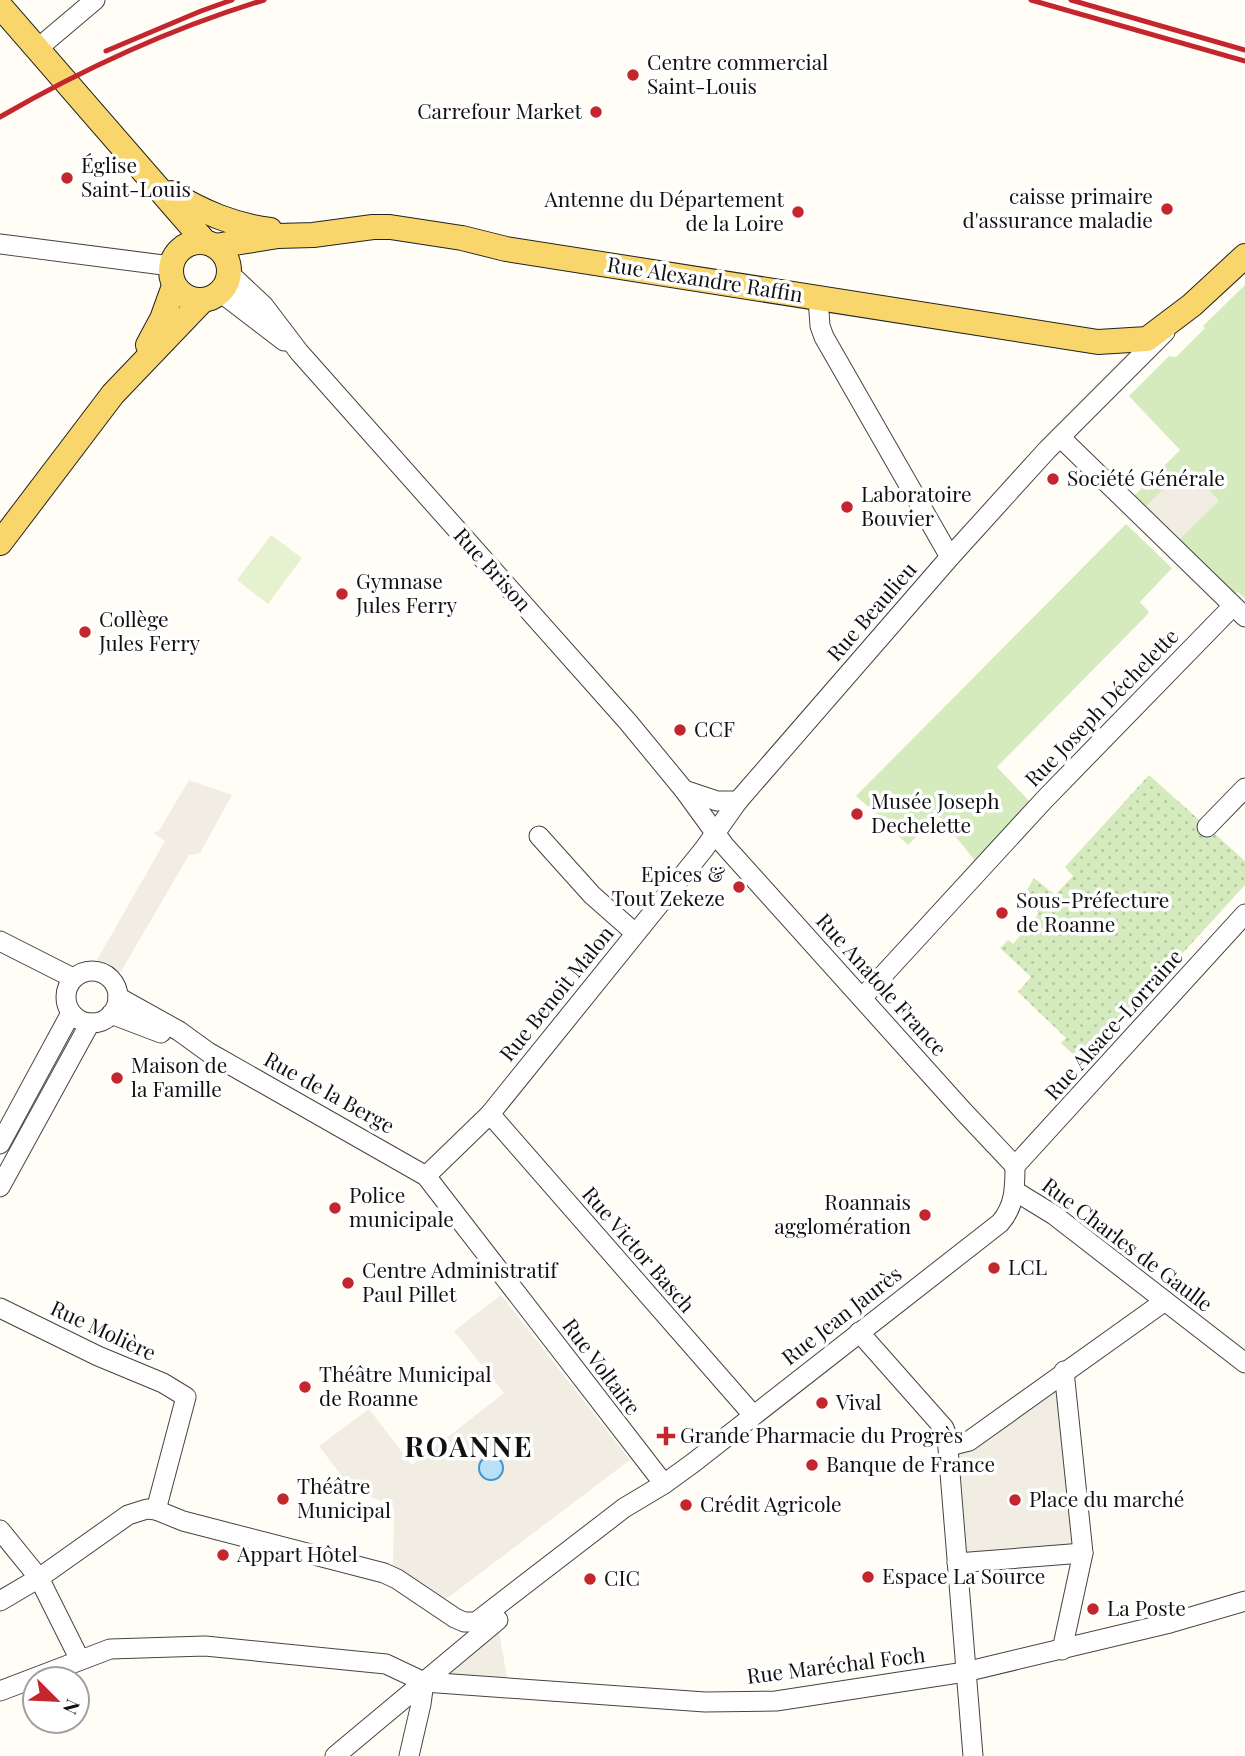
<svg xmlns="http://www.w3.org/2000/svg" width="1245" height="1756" viewBox="0 0 1245 1756" font-family="'Playfair Display',serif">
<style>
.grass{fill:url(#grass-dots)}
.park{fill:#d5ebbd}
.pitch{fill:#e6f2cf}
.plaza{fill:#f1ede2}
.water{fill:#b9e0f7;stroke:#3f96cf;stroke-width:2}
.lines{fill:none;stroke-linecap:round;stroke-linejoin:round}
.minor-casing{stroke:#444;stroke-width:21}
.major-casing{stroke:#222;stroke-width:26}
.minor{stroke:#fff;stroke-width:19}
.major{stroke:#f9d66b;stroke-width:24}
.rail{stroke:#c4262e;stroke-width:5}
.poi-dot{fill:#c4262e;stroke:#fff;stroke-width:2.5}
.labels{text-anchor:middle;stroke-width:7;stroke-linejoin:round;paint-order:stroke}
.poi-label{font-size:21px;fill:#111;stroke:#fff;text-anchor:start}
.street-label{font-size:21px;fill:#111;stroke:#fff}
.district-label{font-size:28px;font-weight:bold;letter-spacing:2px;fill:#111;stroke:#fff}
</style>
<defs>
<pattern id="grass-dots" width="8" height="8" patternUnits="userSpaceOnUse" patternTransform="scale(1.75)"><rect width="8" height="8" fill="#d5ebbd"/><path d="M2 2h.1M6 6h.1" fill="none" stroke="#b6c8a1" stroke-width="1.8" stroke-linecap="round"/></pattern>
</defs>
<rect width="100%" height="100%" fill="#fffdf5"/>
<path class="grass" d="M1149,775l96,86v24l-163,178 -21,-20 5,-5 -48,-46 13,-15 -31,-29 8,-8 5,4 26,-31 -19,-18 3,-5h4l7,-12 21,17 18,-19 -8,-9z"/>
<g class="park">
<path d="M1245,285v313l-7,-6 -3,2 -101,-98 46,-46 -51,-54 40,-40 7,1 29,-29 -2,-2z"/>
<path d="M1126,524l46,44 -32,34 9,10 -3,4 -149,151 34,36 -55,59 -36,-45 -5,1 -27,27 -16,-15v-8l-7,-6h-6l-23,-20z"/>
</g>
<path class="pitch" d="M271,535l31,23 -34,46 -31,-24z"/>
<g class="plaza">
<path d="M1187,466l32,35 -40,39 -34,-33z"/>
<path d="M189,780l43,15 -32,58 -11,2 -69,118 -23,-13 68,-119 -12,-8 6,-2z"/>
<path d="M501,1295l129,165 -188,142 -49,-36 1,-58 -45,-22 -30,-40 50,-37 43,56 92,-72 -50,-62z"/>
<path d="M1064,1371l19,182 -126,10 -8,-117z"/>
<path d="M497,1620l12,69 -85,-7z"/>
</g>
<circle class="water" cx="491" cy="1468" r="12"/>
<g class="lines">
<g class="minor-casing">
<g id="minor">
<path d="M37,49l58,-49"/>
<path d="M0,244l171,22"/>
<path d="M229,273l35,33 35,46 329,370 56,68 40,55 240,267 51,54"/>
<path d="M220,292l64,49"/>
<path d="M818,297l2,29 4,11 126,220"/>
<path d="M1060,437l185,180"/>
<path d="M684,790l33,11h21"/>
<path d="M1207,827l38,-39"/>
<path d="M539,836l53,59 43,38"/>
<path d="M0,941l73,37"/>
<circle cx="92" cy="997" r="26"/>
<path d="M118,997l61,34 29,21 218,124 238,308"/>
<path d="M862,998l183,-199 188,-193"/>
<path d="M111,1014l50,19"/>
<path d="M490,1114l263,301"/>
<path d="M0,1144l71,-131"/>
<path d="M1015,1166l230,-252"/>
<path d="M426,1176l64,-62 214,-265 34,-48 212,-244 97,-107 118,-118"/>
<path d="M0,1187l90,-164"/>
<path d="M1015,1191l39,24 191,148"/>
<path d="M0,1308l98,48 65,27 23,14 -30,113"/>
<path d="M859,1332l85,96 3,8 26,320"/>
<path d="M949,1446l20,-5 196,-140"/>
<path d="M0,1530l39,48 41,82"/>
<path d="M957,1563l126,-10"/>
<path d="M0,1601l39,-23 89,-63 19,-6 9,1 27,11 201,52 13,6 58,39 9,4h12l148,-114 40,-24 29,-21 307,-240c15,-17 15,-36 15,-57"/>
<path d="M1062,1650l21,-97 -19,-182"/>
<path d="M0,1691l110,-42 95,-3 181,18 38,18 281,20 71,-1 189,-29 205,-49 75,-22"/>
<path d="M335,1756l163,-136"/>
<path d="M409,1756l12,-52 3,-22"/>
</g>
</g>
<g class="major-casing">
<g id="major">
<path d="M0,6l205,236"/>
<path d="M171,193c32,19 62,32 99,37"/>
<circle cx="200" cy="271" r="29"/>
<path d="M215,246l63,-10 35,-1 60,-8h17l72,11 44,11 592,93 49,-3 45,-34 53,-49"/>
<path d="M148,345l14,-26 12,-33"/>
<path d="M0,543l113,-149 90,-94"/>
</g>
</g>
<use href="#minor" class="minor"/>
<use href="#major" class="major"/>
<g class="rail">
<path d="M1031,0l214,61"/>
<path d="M1071,0l174,50"/>
<path d="M106,51l95,-40 31,-11"/>
<path d="M0,117c83,-48 172,-89 264,-117"/>
</g>
</g>
<g class="poi-dot">
<circle cx="633" cy="75" r="7"/>
<circle cx="596" cy="112" r="7"/>
<circle cx="67" cy="178" r="7"/>
<circle cx="1167" cy="209" r="7"/>
<circle cx="798" cy="212" r="7"/>
<circle cx="1053" cy="479" r="7"/>
<circle cx="847" cy="507" r="7"/>
<circle cx="342" cy="594" r="7"/>
<circle cx="85" cy="632" r="7"/>
<circle cx="680" cy="730" r="7"/>
<circle cx="857" cy="814" r="7"/>
<circle cx="739" cy="887" r="7"/>
<circle cx="1002" cy="913" r="7"/>
<circle cx="117" cy="1078" r="7"/>
<circle cx="335" cy="1208" r="7"/>
<circle cx="925" cy="1215" r="7"/>
<circle cx="994" cy="1268" r="7"/>
<circle cx="348" cy="1283" r="7"/>
<circle cx="305" cy="1387" r="7"/>
<circle cx="822" cy="1403" r="7"/>
<path d="M662.5 1425.5h7v7h7v7h-7v7h-7v-7h-7v-7h7z"/>
<circle cx="812" cy="1465" r="7"/>
<circle cx="283" cy="1499" r="7"/>
<circle cx="1015" cy="1500" r="7"/>
<circle cx="686" cy="1505" r="7"/>
<circle cx="223" cy="1555" r="7"/>
<circle cx="868" cy="1577" r="7"/>
<circle cx="590" cy="1579" r="7"/>
<circle cx="1093" cy="1609" r="7"/>
</g>
<g class="labels">
<g class="poi-label">
<text x="647" y="70">Centre commercial<tspan x="647" dy="24">Saint-Louis</tspan></text>
<text x="582" y="119" text-anchor="end">Carrefour Market</text>
<text x="81" y="173">Église<tspan x="81" dy="24">Saint-Louis</tspan></text>
<text x="1153" y="204" text-anchor="end">caisse primaire<tspan x="1153" dy="24">d'assurance maladie</tspan></text>
<text x="784" y="207" text-anchor="end">Antenne du Département<tspan x="784" dy="24">de la Loire</tspan></text>
<text x="1067" y="486">Société Générale</text>
<text x="861" y="502">Laboratoire<tspan x="861" dy="24">Bouvier</tspan></text>
<text x="356" y="589">Gymnase<tspan x="356" dy="24">Jules Ferry</tspan></text>
<text x="99" y="627">Collège<tspan x="99" dy="24">Jules Ferry</tspan></text>
<text x="694" y="737">CCF</text>
<text x="871" y="809">Musée Joseph<tspan x="871" dy="24">Dechelette</tspan></text>
<text x="725" y="882" text-anchor="end">Epices &amp;<tspan x="725" dy="24">Tout Zekeze</tspan></text>
<text x="1016" y="908">Sous-Préfecture<tspan x="1016" dy="24">de Roanne</tspan></text>
<text x="131" y="1073">Maison de<tspan x="131" dy="24">la Famille</tspan></text>
<text x="349" y="1203">Police<tspan x="349" dy="24">municipale</tspan></text>
<text x="911" y="1210" text-anchor="end">Roannais<tspan x="911" dy="24">agglomération</tspan></text>
<text x="1008" y="1275">LCL</text>
<text x="362" y="1278">Centre Administratif<tspan x="362" dy="24">Paul Pillet</tspan></text>
<text x="319" y="1382">Théâtre Municipal<tspan x="319" dy="24">de Roanne</tspan></text>
<text x="836" y="1410">Vival</text>
<text x="680" y="1443">Grande Pharmacie du Progrès</text>
<text x="826" y="1472">Banque de France</text>
<text x="297" y="1494">Théâtre<tspan x="297" dy="24">Municipal</tspan></text>
<text x="1029" y="1507">Place du marché</text>
<text x="700" y="1512">Crédit Agricole</text>
<text x="237" y="1562">Appart Hôtel</text>
<text x="882" y="1584">Espace La Source</text>
<text x="604" y="1586">CIC</text>
<text x="1107" y="1616">La Poste</text>
</g>
<g class="street-label">
<text transform="translate(705 280) rotate(9)" y="7">Rue Alexandre Raffin</text>
<text transform="translate(492 570) rotate(48)" y="7">Rue Brison</text>
<text transform="translate(872 612) rotate(-49)" y="7">Rue Beaulieu</text>
<text transform="translate(1102 708) rotate(-46)" y="7">Rue Joseph Déchelette</text>
<text transform="translate(881 985) rotate(48)" y="7">Rue Anatole France</text>
<text transform="translate(557 994) rotate(-51)" y="7">Rue Benoit Malon</text>
<text transform="translate(1114 1025) rotate(-48)" y="7">Rue Alsace-Lorraine</text>
<text transform="translate(329 1093) rotate(29)" y="7">Rue de la Berge</text>
<text transform="translate(1127 1245) rotate(37)" y="7">Rue Charles de Gaulle</text>
<text transform="translate(638 1250) rotate(49)" y="7">Rue Victor Basch</text>
<text transform="translate(842 1316) rotate(-38)" y="7">Rue Jean Jaurès</text>
<text transform="translate(103 1331) rotate(25)" y="7">Rue Molière</text>
<text transform="translate(601 1367) rotate(53)" y="7">Rue Voltaire</text>
<text transform="translate(836 1666) rotate(-7)" y="7">Rue Maréchal Foch</text>
</g>
<g class="district-label">
<text x="469" y="1457">ROANNE</text>
</g>
</g>
<g transform="translate(56 1700) rotate(114)"><circle r="33" fill="#ffffff" stroke="#a0a0a0" stroke-width="2"/>
<path d="M0-5L12 26L0 18L-12 26Z" fill="#c4262e"/>
<text y="-10" font-size="19" font-weight="bold" text-anchor="middle" fill="#111111">N</text>
</g>
</svg>
